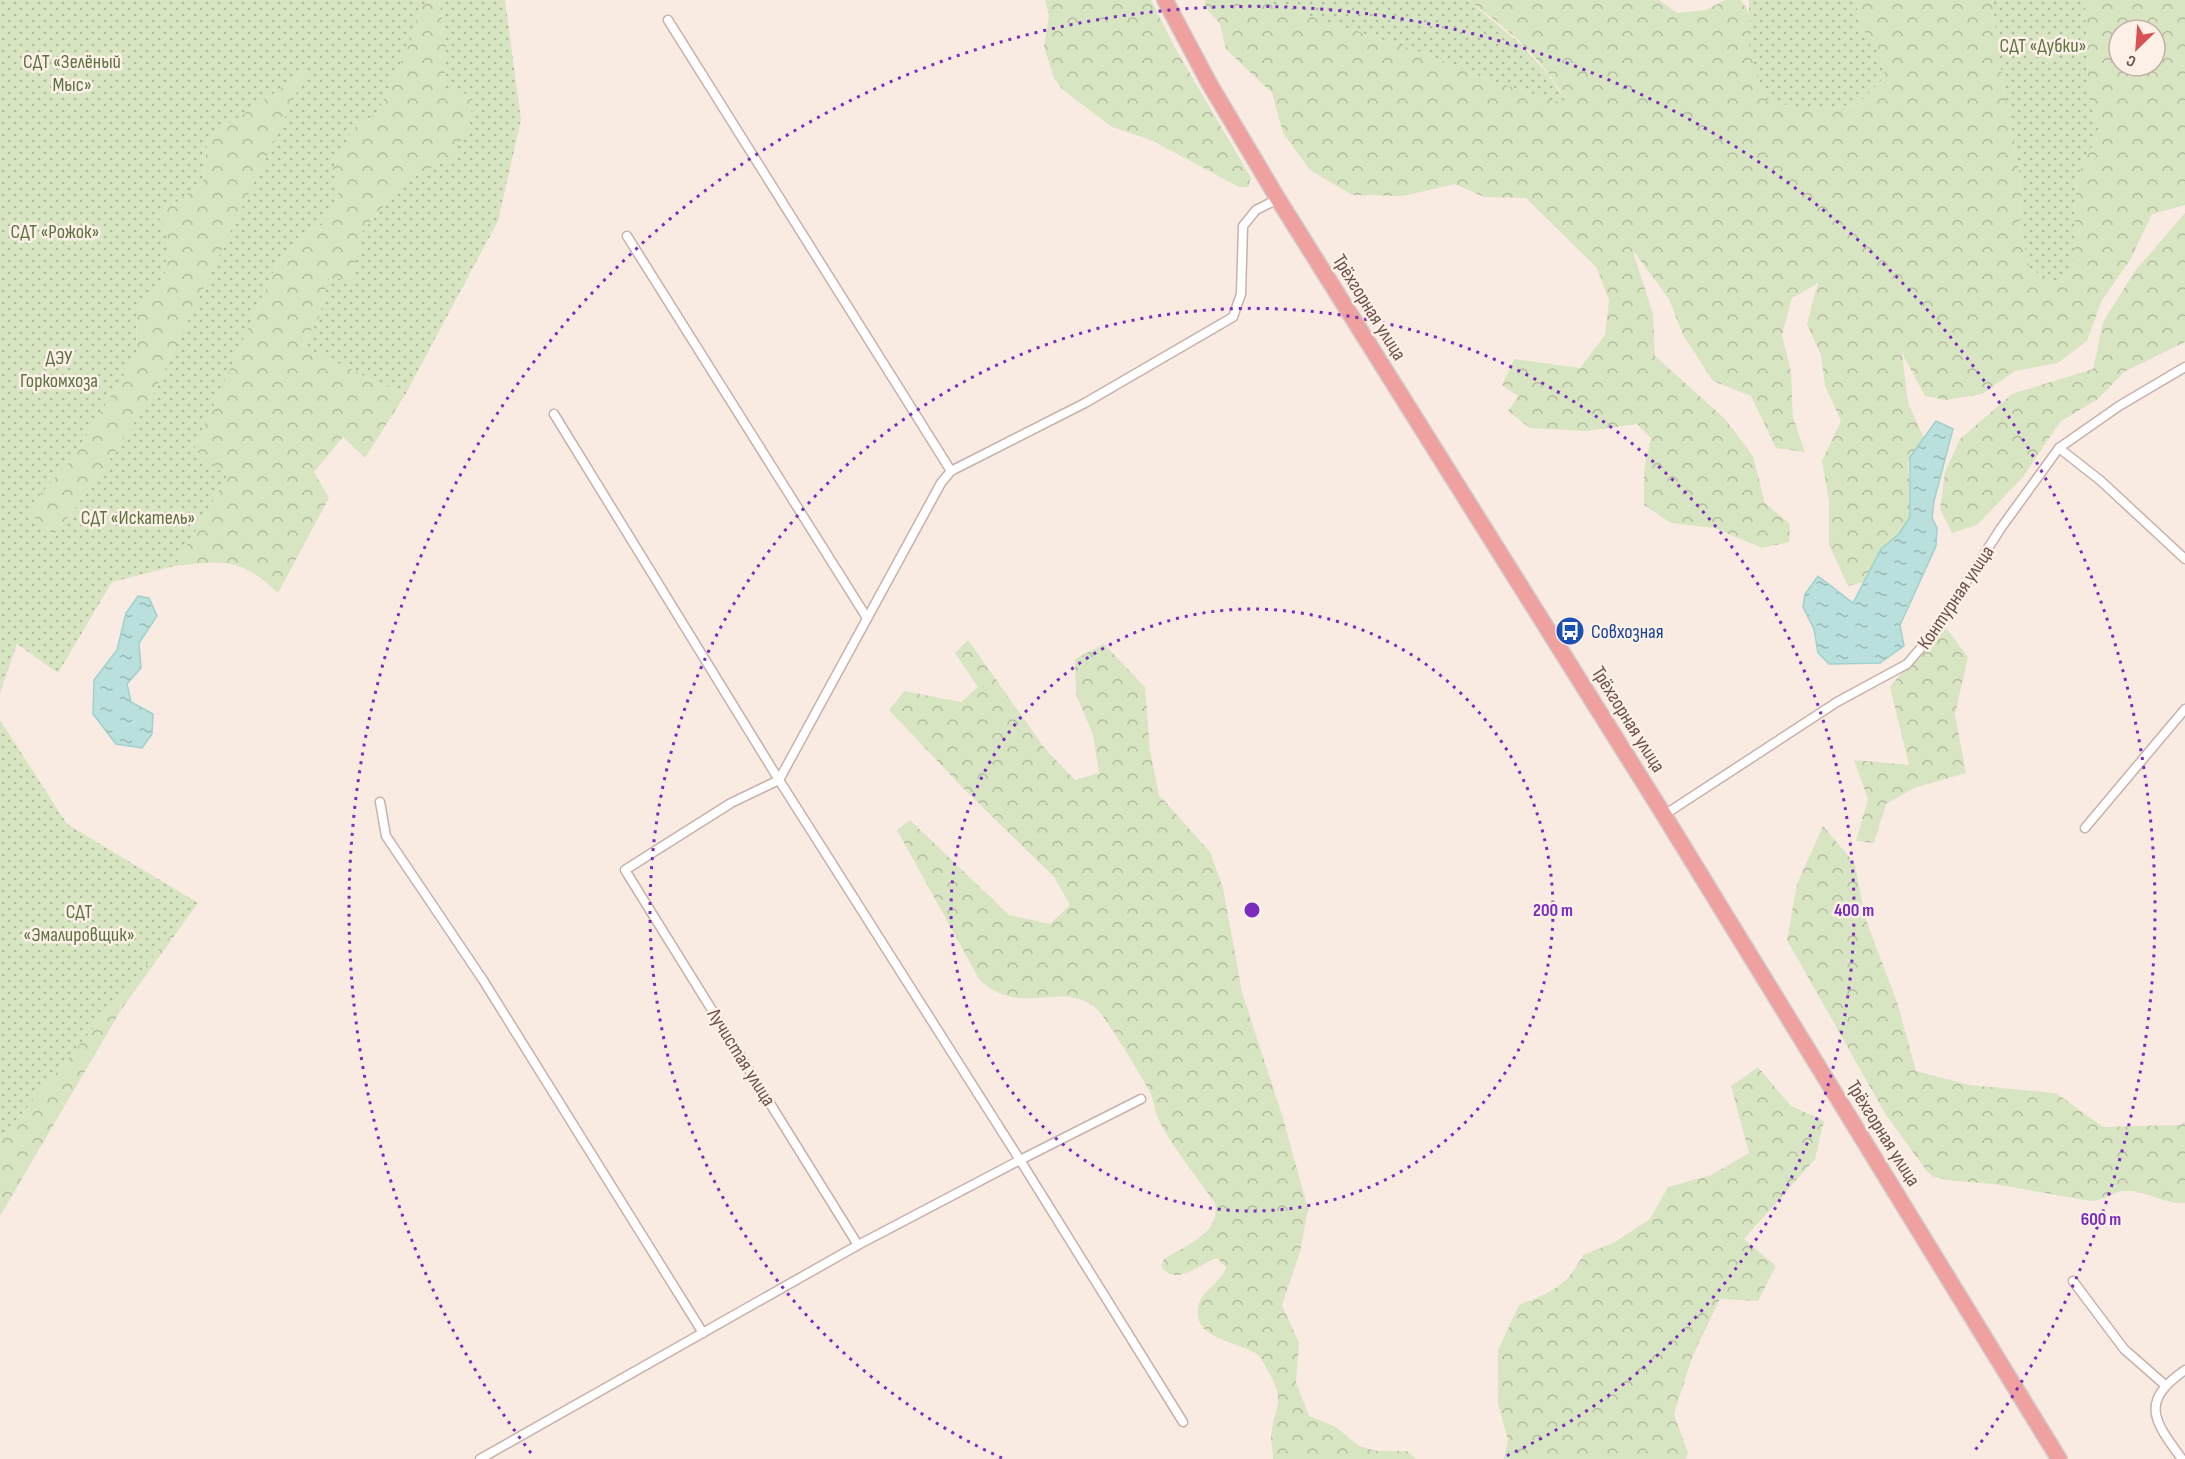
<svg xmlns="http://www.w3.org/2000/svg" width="2185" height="1459" viewBox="0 0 2185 1459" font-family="'Sofia Sans Condensed',sans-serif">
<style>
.grass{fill:url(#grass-dots);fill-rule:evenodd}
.forest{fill:url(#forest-crowns);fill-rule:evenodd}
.water{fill:url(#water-ripples);stroke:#a0d1ce;stroke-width:1.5}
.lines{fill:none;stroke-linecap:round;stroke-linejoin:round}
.street-casing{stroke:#c8b1aa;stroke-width:11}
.highway-casing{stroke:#d4cac9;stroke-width:18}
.street{stroke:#fff;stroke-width:8}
.highway{stroke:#eea19e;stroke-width:15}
.ring{fill:none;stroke:#7b2cbf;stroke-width:3;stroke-dasharray:3 6}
.labels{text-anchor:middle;stroke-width:5;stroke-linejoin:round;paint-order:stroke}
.park-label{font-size:20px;fill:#5d7344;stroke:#fdf0e7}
.street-label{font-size:20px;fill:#6e504b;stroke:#fdf0e7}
.transit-label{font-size:20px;fill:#164399;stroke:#fdf0e7;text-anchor:start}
.centre{fill:#7b2cbf;stroke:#fdf0e7;stroke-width:3}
.ring-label{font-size:18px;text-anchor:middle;font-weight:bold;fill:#7b2cbf;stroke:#fdf0e7;stroke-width:5;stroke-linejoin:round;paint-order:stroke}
</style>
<defs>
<pattern id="grass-dots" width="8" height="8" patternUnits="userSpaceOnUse" patternTransform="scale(1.5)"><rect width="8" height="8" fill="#d8e5c2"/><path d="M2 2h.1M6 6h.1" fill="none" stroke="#b3bca0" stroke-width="1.8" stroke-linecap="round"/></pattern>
<pattern id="forest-crowns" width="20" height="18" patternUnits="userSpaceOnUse" patternTransform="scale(1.5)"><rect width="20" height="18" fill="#d8e5c2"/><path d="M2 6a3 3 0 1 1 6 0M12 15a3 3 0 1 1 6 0" fill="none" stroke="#b3bca0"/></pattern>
<pattern id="water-ripples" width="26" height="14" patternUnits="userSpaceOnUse" patternTransform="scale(1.5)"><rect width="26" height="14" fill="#b9e0dd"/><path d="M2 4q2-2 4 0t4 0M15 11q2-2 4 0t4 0" fill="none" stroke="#9bb8b5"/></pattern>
</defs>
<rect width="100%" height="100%" fill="#f9ebe2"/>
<g class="grass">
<path d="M0,0h432l-12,6 -7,30 -35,76 -24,16 -21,40 7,22 -16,34 -23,10 -24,30 -25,55 -25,158 -52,89 -63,16 -54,91 -41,-29 -17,49zM306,72l-153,322 -54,82 -45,59 -27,-25 46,-52 63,-103 1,-47 27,-23 4,-50 -10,-19 45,-34 5,-44z"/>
<path d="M439,0h66l16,120 -23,101 -93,174 -103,-48 17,-29 9,-41 24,2 10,-47 41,-49 49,-26 -8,-67 2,-44z"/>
<path d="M1259,0h209l49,41 31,33 21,32 -85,-28 -58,-24z"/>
<path d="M1749,0h108l2,28 17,13 9,36 -27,27 -51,7 -41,-11 -17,-51z"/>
<path d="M1992,0h93l3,83 11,49 -22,45 -4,83 -13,23 -30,-13 -11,-48 3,-32 -24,-138z"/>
<path d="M0,720l67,104 131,79 -198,237z"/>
</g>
<g class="forest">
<path d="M432,0h7l7,46 -2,43 28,6 -1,26 -19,36 -49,26 -41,49 -10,48 -24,-2 -9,40 -17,28 103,49 -40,63 -22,-21 -29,35 15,26 -51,95c-38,-36 -54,-32 -103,-27l52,-89 -33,-28 83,-185 24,-30 23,-10 16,-34 -7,-22 21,-40 24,-16 35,-76 7,-30z"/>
<path d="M1045,0h106l23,46 77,132 -3,9h-9l-88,-47 -39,-13 -49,-37 -9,-12 -10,-31 5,-31z"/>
<path d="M1205,0h54l16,4 151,50 58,24 83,27c-18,-42 -62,-79 -99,-105h191l18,13 29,-3 19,-10h16l9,14 -1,35 17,50 41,12 51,-7 27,-27 -9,-36 -17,-13 -2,-28h135l6,52 24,138 -3,32 11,48 30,12 13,-22 4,-83 22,-45 -11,-49 -3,-83h100v205l-33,9 -22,46 -28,40 -15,41 -29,22 -43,8 -33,23 -36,6 -21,-4 -23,-43 6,50 17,37 -17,23 4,60 -31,26 -14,32 -19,5 -19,-41v-44l-7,-40 19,-40 -16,-35 -4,-31 -14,-31 11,-41 -26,15 -10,37 9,36 2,46 12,35 -29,-4 -25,-52 -38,-15 -30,-46 -14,-36 -37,-50 21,65 2,42 70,63 28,37 12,47 25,21 -1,18 -27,6 -48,-20 -43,-5 -27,-18v-35l7,-32 -14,-14 -51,7 -56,-3 -22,-17 10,-15 -16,-11 12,-26 66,9 25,-33 4,-35 -12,-32 -71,-70 -42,-1 -29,-13 -52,12 -51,-1 -42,-25 -27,-37 -11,-40 -46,-44 -6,-25 -14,-16zM2119,30h36v36h-36z"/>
<path d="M307,71l-154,323 -54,82 -45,59 -28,-25 47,-52 63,-103 1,-47 27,-24 4,-49 -10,-19 45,-34 5,-44z"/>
<path d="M2185,213v129l-61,30 -26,27 -38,23 -37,55 -46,48 -25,8 -12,-24 5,-37 15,-33 52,-45 81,-25 10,-47 32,-51z"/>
<path d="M1943,624l25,33 -13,57 11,59 -52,15 -28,16 -12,39 -18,-2 12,-42 -14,-39 55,5 -19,-78z"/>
<path d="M968,640l78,110 29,30 24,-7 -6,-38 -17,-41 -1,-35 29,-15 41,43 5,64 9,44 51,57 13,36 19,104 41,126 25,91 -8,43 -18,53 17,38 -3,39 13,34 27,11 23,19 18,5h30l9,8h-143c0,-7 -2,-16 -2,-23 3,-30 16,-33 -3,-65 -3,-5 -6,-12 -10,-16 -16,-14 -66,-14 -60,-48 3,-17 24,-24 28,-40l-9,-9c-17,6 -43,30 -56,8l3,-7c21,-14 57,-25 51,-56 -17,-25 -47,-61 -58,-87 -3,-7 -3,-15 -6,-22 -6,-12 -46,-78 -54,-85 -36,-31 -76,11 -118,-30l-82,-149 13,-10 99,95 41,9 20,-19 -16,-28 -90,-88 -75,-79 15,-19 57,11 17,-15 -23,-34z"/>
<path d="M1823,826l32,38 10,53 33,88 18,66 53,14 87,8 47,34 77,-2 5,-3v81c-21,2 -42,-15 -63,-12 -12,2 -17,10 -32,10l-96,-17 -40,-3 -21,-4 -7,-7 -40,-55 -99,-175 10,-56z"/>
<path d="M198,903l-77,107 -121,206v-76z"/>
<path d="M1758,1067l33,39 33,15 -9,38 -71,80 32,27 -18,35 -38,-2 -27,56 -19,59 14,39 -2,6h-182l4,-19 -10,-36v-54l21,-45c33,-13 47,-18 64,-50l32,-13 35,-23 18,-32 43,-12 38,-22 -18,-67z"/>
</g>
<g class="water">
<path d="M1936,421l17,8 -19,72 -2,17 5,10 -1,18 -36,79 4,21 -24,17 -51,1 -11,-11 -4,-24 -11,-22 2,-13 13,-18 35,27 28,-54 18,-15 11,-17v-60z"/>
<path d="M138,596l11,2 8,18 -18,27 2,25 -14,16 4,18 22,12 -1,20 -10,14 -26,-4 -23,-30 1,-34 23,-30 9,-37z"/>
</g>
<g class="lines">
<g class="street-casing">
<g id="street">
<path d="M668,20l283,451"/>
<path d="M627,236l240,382"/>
<path d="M2059,448l42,33 84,78"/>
<path d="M380,802l6,34 97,144 220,353"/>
<path d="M1664,815l173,-113 70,-38 25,-29 69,-107 58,-80 60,-42 66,-39"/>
<path d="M2085,828l100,-119"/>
<path d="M1141,1099l-121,61 163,262"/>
<path d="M858,1245l-233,-375 106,-67 48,-23 162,-297 10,-12 134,-68 148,-86 8,-23 2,-68 13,-16 22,-11"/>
<path d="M2073,1281l51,68 41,36"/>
<path d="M480,1459l378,-214 162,-85 -241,-380 -225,-366"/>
<path d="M2182,1459c-28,-38 -43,-57 3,-89"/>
</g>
</g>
<g class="highway-casing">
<path id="highway" d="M1165,0l44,83 69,116 386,616 395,644"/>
</g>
<use href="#street" class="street"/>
<use href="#highway" class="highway"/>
</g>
<g class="ring">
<circle cx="1252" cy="910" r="301"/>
<path d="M1002 1458A602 602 0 1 1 1502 1458"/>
<path d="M531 1453A903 903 0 1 1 1973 1453"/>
</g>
<defs>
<g id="bus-disc" transform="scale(1.5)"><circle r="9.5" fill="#1a4fb4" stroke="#fdf0e7"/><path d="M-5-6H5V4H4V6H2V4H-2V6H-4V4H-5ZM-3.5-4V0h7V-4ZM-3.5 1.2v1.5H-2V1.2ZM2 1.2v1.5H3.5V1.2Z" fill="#fff"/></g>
</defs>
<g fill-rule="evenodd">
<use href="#bus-disc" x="1570" y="631"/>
</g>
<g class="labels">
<g class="park-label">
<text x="2043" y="52">СДТ «Дубки»</text>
<text x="72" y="68">СДТ «Зелёный<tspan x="72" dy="23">Мыс»</tspan></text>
<text x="55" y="238">СДТ «Рожок»</text>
<text x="59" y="364">ДЭУ<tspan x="59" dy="23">Горкомхоза</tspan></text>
<text x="138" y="524">СДТ «Искатель»</text>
<text x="79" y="918">СДТ<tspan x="79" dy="23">«Эмалировщик»</tspan></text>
</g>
<g class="street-label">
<text transform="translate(1370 307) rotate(58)" y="7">Трёхгорная улица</text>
<text transform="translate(1955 597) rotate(-56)" y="7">Контурная улица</text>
<text transform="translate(1629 719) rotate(58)" y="7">Трёхгорная улица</text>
<text transform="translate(742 1057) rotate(58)" y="7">Лучистая улица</text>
<text transform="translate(1884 1133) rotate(58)" y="7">Трёхгорная улица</text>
</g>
<g class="transit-label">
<text x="1591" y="638">Совхозная</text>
</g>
</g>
<circle cx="1252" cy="910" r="9" class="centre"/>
<g class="ring-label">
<text x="1553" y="916">200 m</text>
<text x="1854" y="916">400 m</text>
<text x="2101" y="1225">600 m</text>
</g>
<g transform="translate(2137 48) rotate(205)"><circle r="28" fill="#fdf0e7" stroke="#c4b0a9" stroke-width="1.5"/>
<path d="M0-4.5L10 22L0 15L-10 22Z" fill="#d85253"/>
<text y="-9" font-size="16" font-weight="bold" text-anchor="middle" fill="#6e504b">С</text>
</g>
</svg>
